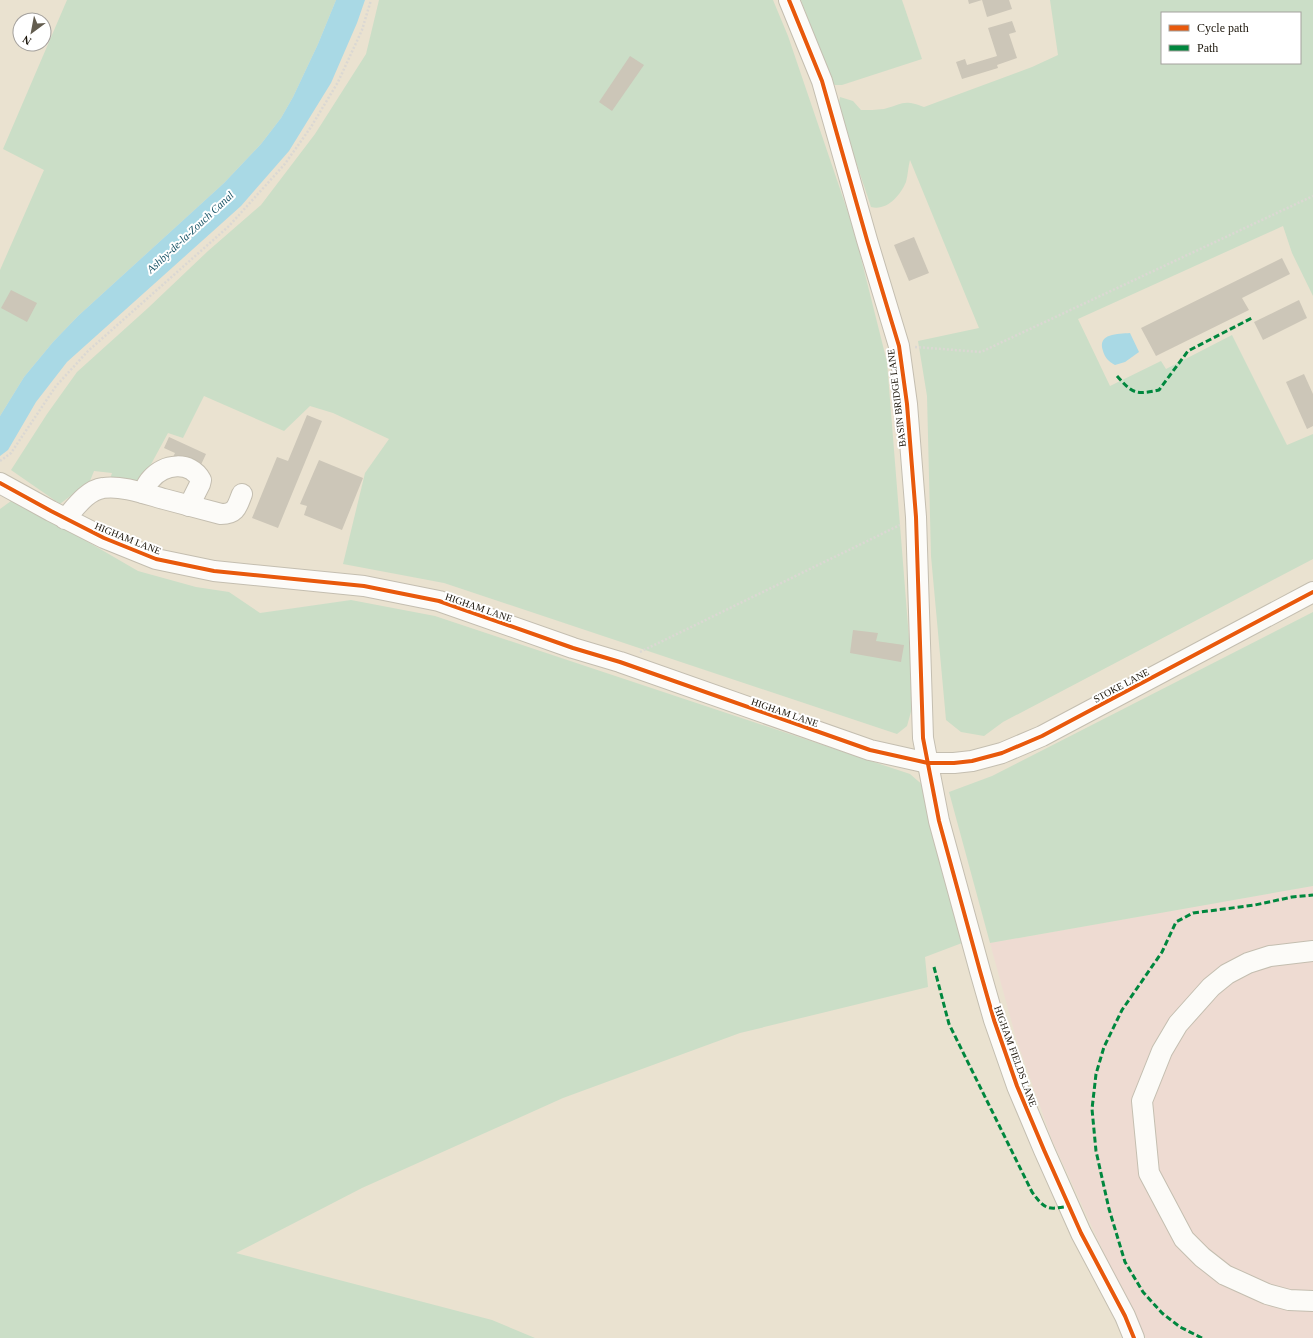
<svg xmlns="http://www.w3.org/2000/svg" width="1313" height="1338" viewBox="0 0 1313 1338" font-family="Georgia,serif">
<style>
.industrial{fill:#eedbd2}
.green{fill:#cbdec7;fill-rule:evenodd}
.water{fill:#a9d9e5}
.building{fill:#ccc6b8}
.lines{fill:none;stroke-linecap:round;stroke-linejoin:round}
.minor-casing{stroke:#c4beb0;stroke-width:22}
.path{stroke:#dbd8d3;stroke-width:2.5;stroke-dasharray:2 2;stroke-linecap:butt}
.minor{stroke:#fcfbf8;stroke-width:20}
.quiet{stroke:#00873e;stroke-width:3;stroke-dasharray:6 3;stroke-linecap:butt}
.cycleway-casing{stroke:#fff;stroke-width:6}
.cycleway{stroke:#e8590c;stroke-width:4}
.labels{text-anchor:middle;stroke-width:4;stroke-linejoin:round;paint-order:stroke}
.street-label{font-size:10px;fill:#1b150a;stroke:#fff}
.water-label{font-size:11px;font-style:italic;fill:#1a5567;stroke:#fff}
</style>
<rect width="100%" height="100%" fill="#eae2d0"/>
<path class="industrial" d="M1313,886v452h-167l-41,-83 -53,-115 -36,-102 -26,-95z"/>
<g class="green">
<path d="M67,0h269l-18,44 -25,53 -12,21 -20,26 -37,39 -146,133 -25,26 -29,35 -24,39v-146l44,-100 -41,-21z"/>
<path d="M379,0h394l15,36 66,194 33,132 27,339 -7,25 -10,8 -453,-151 -101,-19 22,-91 24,-34 -56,-26 -23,-7 -26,25 -80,-35 -21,42 -15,-5 -25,46 -13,6 -21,-3 3,-9 -18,-2 -4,10 -30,23 -49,-34 36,-56 30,-42 71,-64 60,-57 53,-46 54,-71 51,-80z"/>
<path d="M801,0h101l20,59 -80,26h-7l-4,-3z"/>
<path d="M1050,0h263v296l-21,-43 -9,-27 -205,93 32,67 51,-25 5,8 66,-34 55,110 26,-11v125l-310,163 -19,14 -23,-4 -15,-12 -15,-164 -4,-160 -9,-55 61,-13 -69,-168c-2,7 -2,15 -4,22 -6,14 -19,29 -35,25l-33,-99 2,-11 13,4 8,9c7,0 15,0 23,-1 19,-5 19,-10 40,-2l108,-40 26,-12zM1162,13h138v50h-138z"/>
<path d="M11,501l15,5 112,65 58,16 33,5 31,21 91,-13 84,16 475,158 15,13 8,22 29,134 -37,14 3,30 -188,46 -177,65 -201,90 -126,65 256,67 43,18h-535v-829z"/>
<path d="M1313,612v274l-323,57 -41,-151 43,-16z"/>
</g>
<g class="water">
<path d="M336,0h29l-8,23 -26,60 -42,68 -48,55 -174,156 -31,40 -28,48 -8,6v-40l24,-39 29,-35 25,-26 146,-133 37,-39 20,-26 12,-21 25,-53z"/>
<path d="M1130,333l9,19 -14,10 -10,3c-6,-3 -10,-7 -12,-14 -6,-18 15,-17 27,-18z"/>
</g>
<g class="building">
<path d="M968,0h41l3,9 -25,8 -5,-17 -13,4z"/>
<path d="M1012,21l4,11 -7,2 8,24 -20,7 1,3 -36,11 -6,-17 9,-3 2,6 30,-9 -9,-28z"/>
<path d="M630,56l14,9 -32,46 -13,-9z"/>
<path d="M914,237l15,36 -20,8 -15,-36z"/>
<path d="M1282,258l8,16 -48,24 7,12 -93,46 -15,-28z"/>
<path d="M11,290l26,13 -10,19 -26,-14z"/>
<path d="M1299,300l8,18 -44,22 -9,-18z"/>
<path d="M1304,374l9,20v32l-6,3 -21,-47z"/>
<path d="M307,415l15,6 -44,107 -26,-10 25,-61 11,4z"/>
<path d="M169,437l37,17 -7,15 -26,-12 2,-4 -11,-5z"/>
<path d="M319,460l44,18 -21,52 -38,-15 3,-9 -7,-2z"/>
<path d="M853,630l25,3 -2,8 28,4 -3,17 -51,-9z"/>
</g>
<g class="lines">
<g class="minor-casing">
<g id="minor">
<path d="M789,0l33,81 45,159 32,106 8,58 9,113 7,221 16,83 41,150 14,49 23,66 27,64 37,83 44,83 9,22"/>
<path d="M0,483l51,28 53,27 52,21 58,12 150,15 75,15 134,47 47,14 250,88 58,13h26l18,-2 30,-8 40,-17 271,-144"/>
<path d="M143,493c2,-5 4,-10 8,-14 13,-15 39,-19 50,1l-1,4 -11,22"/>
<path d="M65,519c10,-11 22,-29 38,-31 18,-3 43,6 61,11 19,5 38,10 57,15 15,0 16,-7 21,-20"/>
<path d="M1313,951l-43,5 -22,7 -21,11 -16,13 -33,37 -16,27 -20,50 7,72 35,66 18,18 23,18 42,19 22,6 24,1"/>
</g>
</g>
<g class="path">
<path d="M915,347l66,5 332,-156"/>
<path d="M0,461l11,-8 45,-67 32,-35 141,-125 55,-61 27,-38 27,-45 24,-52 9,-30"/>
<path d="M640,652l260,-127"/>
</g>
<use href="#minor" class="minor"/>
<g class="quiet">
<path d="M1117,376c16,18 19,19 42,14l29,-39 64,-33"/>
<path d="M934,967l15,57 83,168c13,18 16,18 37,14"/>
<path d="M1202,1338l-22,-11 -18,-14 -19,-21 -18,-30 -16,-53 -13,-58 -4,-42 4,-35 8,-27 18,-37 40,-58 14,-30 17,-9 62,-8 37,-8 21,-2"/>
</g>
<g class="cycleway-casing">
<g id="cycleway">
<path d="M789,0l33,81 45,159 32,106 8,58 9,113 7,221 16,83 41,150 14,49 23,66 27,64 37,83 44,83 9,22"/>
<path d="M0,483l51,28 53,27 52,21 58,12 150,15 75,15 134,47 47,14 250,88 58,13h26l18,-2 30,-8 40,-17 271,-144"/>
</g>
</g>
<use href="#cycleway" class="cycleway"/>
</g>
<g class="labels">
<g class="street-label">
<text transform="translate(896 398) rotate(-97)" y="4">BASIN BRIDGE LANE</text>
<text transform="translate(128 538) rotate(22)" y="4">HIGHAM LANE</text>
<text transform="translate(479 607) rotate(19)" y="4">HIGHAM LANE</text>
<text transform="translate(1121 685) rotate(-28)" y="4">STOKE LANE</text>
<text transform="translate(785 712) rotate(19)" y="4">HIGHAM LANE</text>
<text transform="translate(1016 1056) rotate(70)" y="4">HIGHAM FIELDS LANE</text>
</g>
<g class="water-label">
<text transform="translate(190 232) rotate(-43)" y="4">Ashby-de-la-Zouch Canal</text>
</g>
</g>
<rect x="1161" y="12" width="140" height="52" fill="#ffffff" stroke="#a4a19d"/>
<rect x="1169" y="25" width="20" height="6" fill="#e8590c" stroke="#a4a19d"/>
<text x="1197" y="32" font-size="12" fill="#1b150a">Cycle path</text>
<rect x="1169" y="45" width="20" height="6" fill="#00873e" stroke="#a4a19d"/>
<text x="1197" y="52" font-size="12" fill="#1b150a">Path</text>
<g transform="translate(32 32) rotate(212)"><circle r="19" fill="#ffffff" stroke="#a4a19d"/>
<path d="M0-3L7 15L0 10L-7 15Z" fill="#635d4f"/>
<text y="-6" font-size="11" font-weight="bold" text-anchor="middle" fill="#1b150a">N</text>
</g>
</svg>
